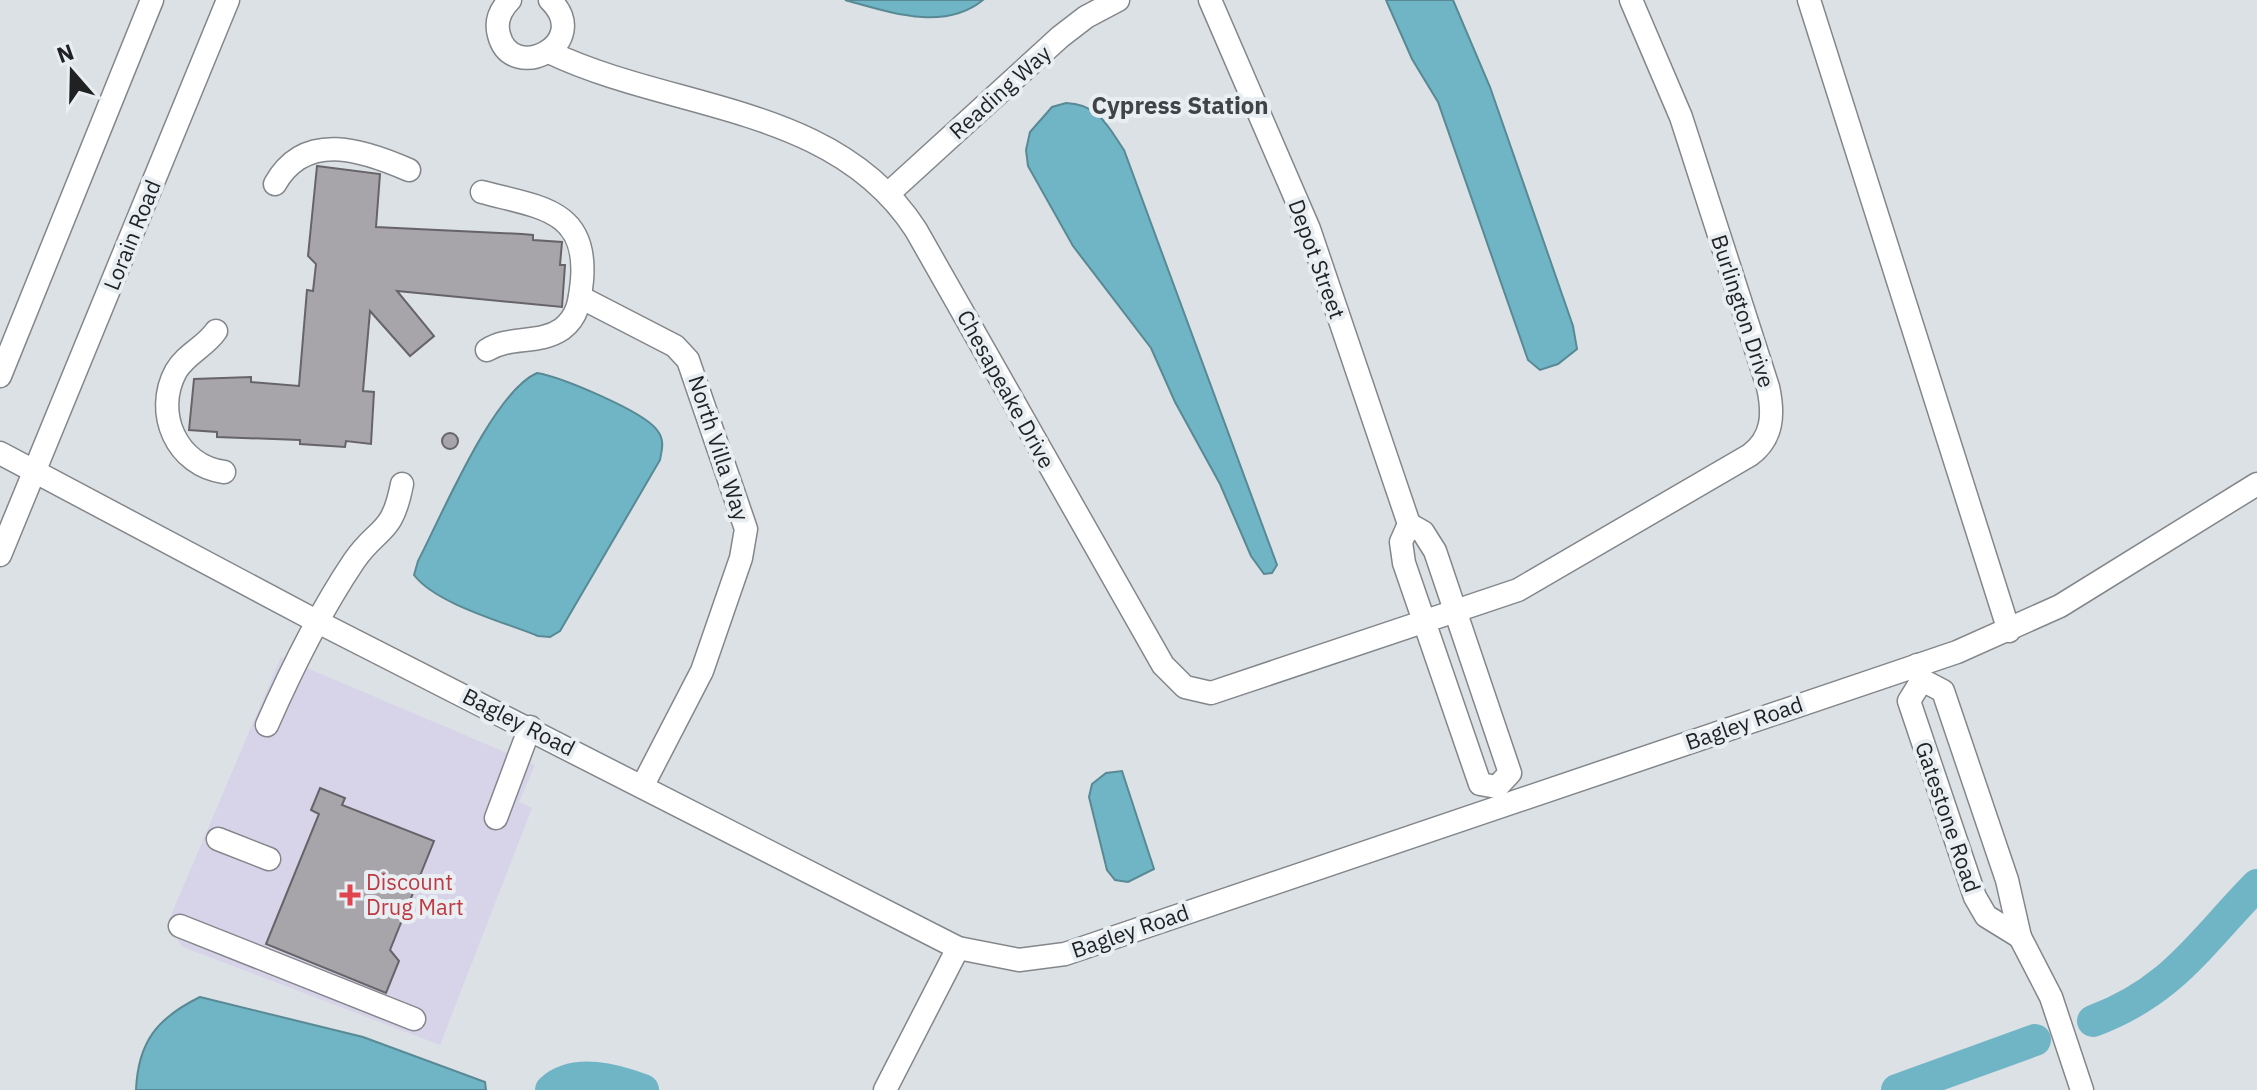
<svg xmlns="http://www.w3.org/2000/svg" width="2257" height="1090" viewBox="0 0 2257 1090" font-family="'IBM Plex Sans',sans-serif">
<style>
.commercial{fill:#d7d3e9}
.water{fill:#70b5c5;stroke:#588994;stroke-width:2}
.lines{fill:none;stroke-linecap:round;stroke-linejoin:round}
.river{stroke:#70b5c5;stroke-width:32}
.building{fill:#a8a5aa;stroke:#666468;stroke-width:2}
.minor-casing{stroke:#83878b;stroke-width:25}
.minor{stroke:#fff;stroke-width:22}
.health-dot{fill:#e0444e;stroke:#e9eef2;stroke-width:3}
.labels{text-anchor:middle;stroke-width:8;stroke-linejoin:round;paint-order:stroke}
.street-label{font-size:22px;fill:#1f2123;stroke:#e9eef2}
.health-label{font-size:22px;fill:#be3a42;stroke:#e9eef2;text-anchor:start}
.neighbourhood-label{font-size:24px;font-weight:bold;fill:#404447;stroke:#e9eef2}
</style>
<rect width="100%" height="100%" fill="#dce1e5"/>
<path class="commercial" d="M281,657l254,108 -16,37 13,6 -92,237 -257,-98 -12,-15 1,-19z"/>
<g class="water">
<path d="M845,0h138c-39,32 -94,12 -138,0z"/>
<path d="M1386,0h67l37,87 83,239 4,23 -19,15 -18,6 -12,-10 -90,-258 -26,-43z"/>
<path d="M1066,103c32,1 41,22 58,47l153,415 -5,8 -8,1 -13,-18 -31,-72 -45,-82 -24,-54 -78,-102 -45,-80 -2,-16 4,-18 22,-25z"/>
<path d="M537,373c24,4 106,38 120,57 8,10 5,19 3,30l-100,171 -10,6 -12,-1c-34,-14 -102,-32 -124,-61l4,-14c24,-46 75,-169 119,-188z"/>
<path d="M1122,771l32,98 -26,13 -13,-2 -8,-10 -18,-73 3,-13 14,-11z"/>
<path d="M200,997l163,40 122,45 1,8h-350c2,-48 21,-72 64,-93z"/>
</g>
<g class="lines">
<g class="river">
<path d="M2093,1021c80,-30 107,-78 164,-136"/>
<path d="M551,1090c24,-22 65,-10 92,0"/>
<path d="M1897,1090l138,-50"/>
</g>
</g>
<g class="building">
<path d="M317,166l63,8 -4,53 146,7 11,1v5l29,2 -2,23h5l-3,42 -165,-16 37,45 -24,20 -40,-45 -7,80 11,1 -3,52 -25,-3 -1,6 -45,-3v-4l-83,-3v-5l-28,-2 5,-51 57,-2v5l48,4 8,-96 6,1 3,-27 -8,-8z"/>
<circle cx="450" cy="441" r="8"/>
<path d="M320,788l25,10 -3,7 92,36 -44,109 9,11 -13,32 -120,-49 53,-130 -8,-4z"/>
</g>
<g class="lines">
<g class="minor-casing">
<g id="minor">
<path d="M510,0c-10,10 -15,21 -11,35 13,50 95,8 51,-35"/>
<path d="M1210,0l99,229 100,295"/>
<path d="M1809,0l200,631"/>
<path d="M549,52c123,59 286,52 367,178l247,435 22,22 26,6 307,-103 232,-135c23,-17 24,-41 18,-68l-87,-270 -50,-117"/>
<path d="M275,184c30,-54 88,-34 134,-14"/>
<path d="M482,192c55,15 106,16 100,88 -2,19 -3,36 -20,49 -23,16 -51,6 -75,21"/>
<path d="M889,193l171,-156 26,-20 32,-17"/>
<path d="M580,297l95,49 13,14 58,169 -5,29 -39,113 -59,114"/>
<path d="M216,331c-11,16 -30,23 -40,40 -23,42 1,95 48,101"/>
<path d="M0,376l152,-376"/>
<path d="M0,453l318,169 640,326 61,12 46,-6 892,-302 103,-46 197,-122"/>
<path d="M1409,524l14,8 12,19 75,222 -13,14 -17,-3 -76,-221 -3,-21z"/>
<path d="M0,555l228,-555"/>
<path d="M1917,665l5,15 21,11 64,189 13,57 31,60 31,93"/>
<path d="M1922,680l-13,21 66,196 11,19 34,21"/>
<path d="M267,725c25,-57 52,-112 87,-164 24,-35 38,-25 48,-77"/>
<path d="M496,818l34,-91"/>
<path d="M218,839l51,20"/>
<path d="M180,926l234,93"/>
<path d="M885,1090l73,-142"/>
</g>
</g>
<use href="#minor" class="minor"/>
</g>
<path class="health-dot" d="M346 883h8v8h8v8h-8v8h-8v-8h-8v-8h8z"/>
<g class="labels">
<g class="street-label">
<text transform="translate(1000 92) rotate(-42)" y="8">Reading Way</text>
<text transform="translate(132 235) rotate(-68)" y="8">Lorain Road</text>
<text transform="translate(1317 259) rotate(70)" y="8">Depot Street</text>
<text transform="translate(1743 311) rotate(72)" y="8">Burlington Drive</text>
<text transform="translate(1006 389) rotate(61)" y="8">Chesapeake Drive</text>
<text transform="translate(719 448) rotate(72)" y="8">North Villa Way</text>
<text transform="translate(519 722) rotate(27)" y="8">Bagley Road</text>
<text transform="translate(1744 723) rotate(-19)" y="8">Bagley Road</text>
<text transform="translate(1948 817) rotate(71)" y="8">Gatestone Road</text>
<text transform="translate(1130 931) rotate(-19)" y="8">Bagley Road</text>
</g>
<g class="health-label">
<text x="366" y="890">Discount<tspan x="366" dy="25">Drug Mart</tspan></text>
</g>
<g class="neighbourhood-label">
<text x="1180" y="114">Cypress Station</text>
</g>
</g>
<g transform="translate(72 72) rotate(340)" stroke="#e9eef2" stroke-width="6" paint-order="stroke">
<path d="M0-6L14 30L0 20L-14 30Z" fill="#1f2123"/>
<text y="-12" font-size="22" font-weight="bold" text-anchor="middle" fill="#1f2123">N</text>
</g>
</svg>
